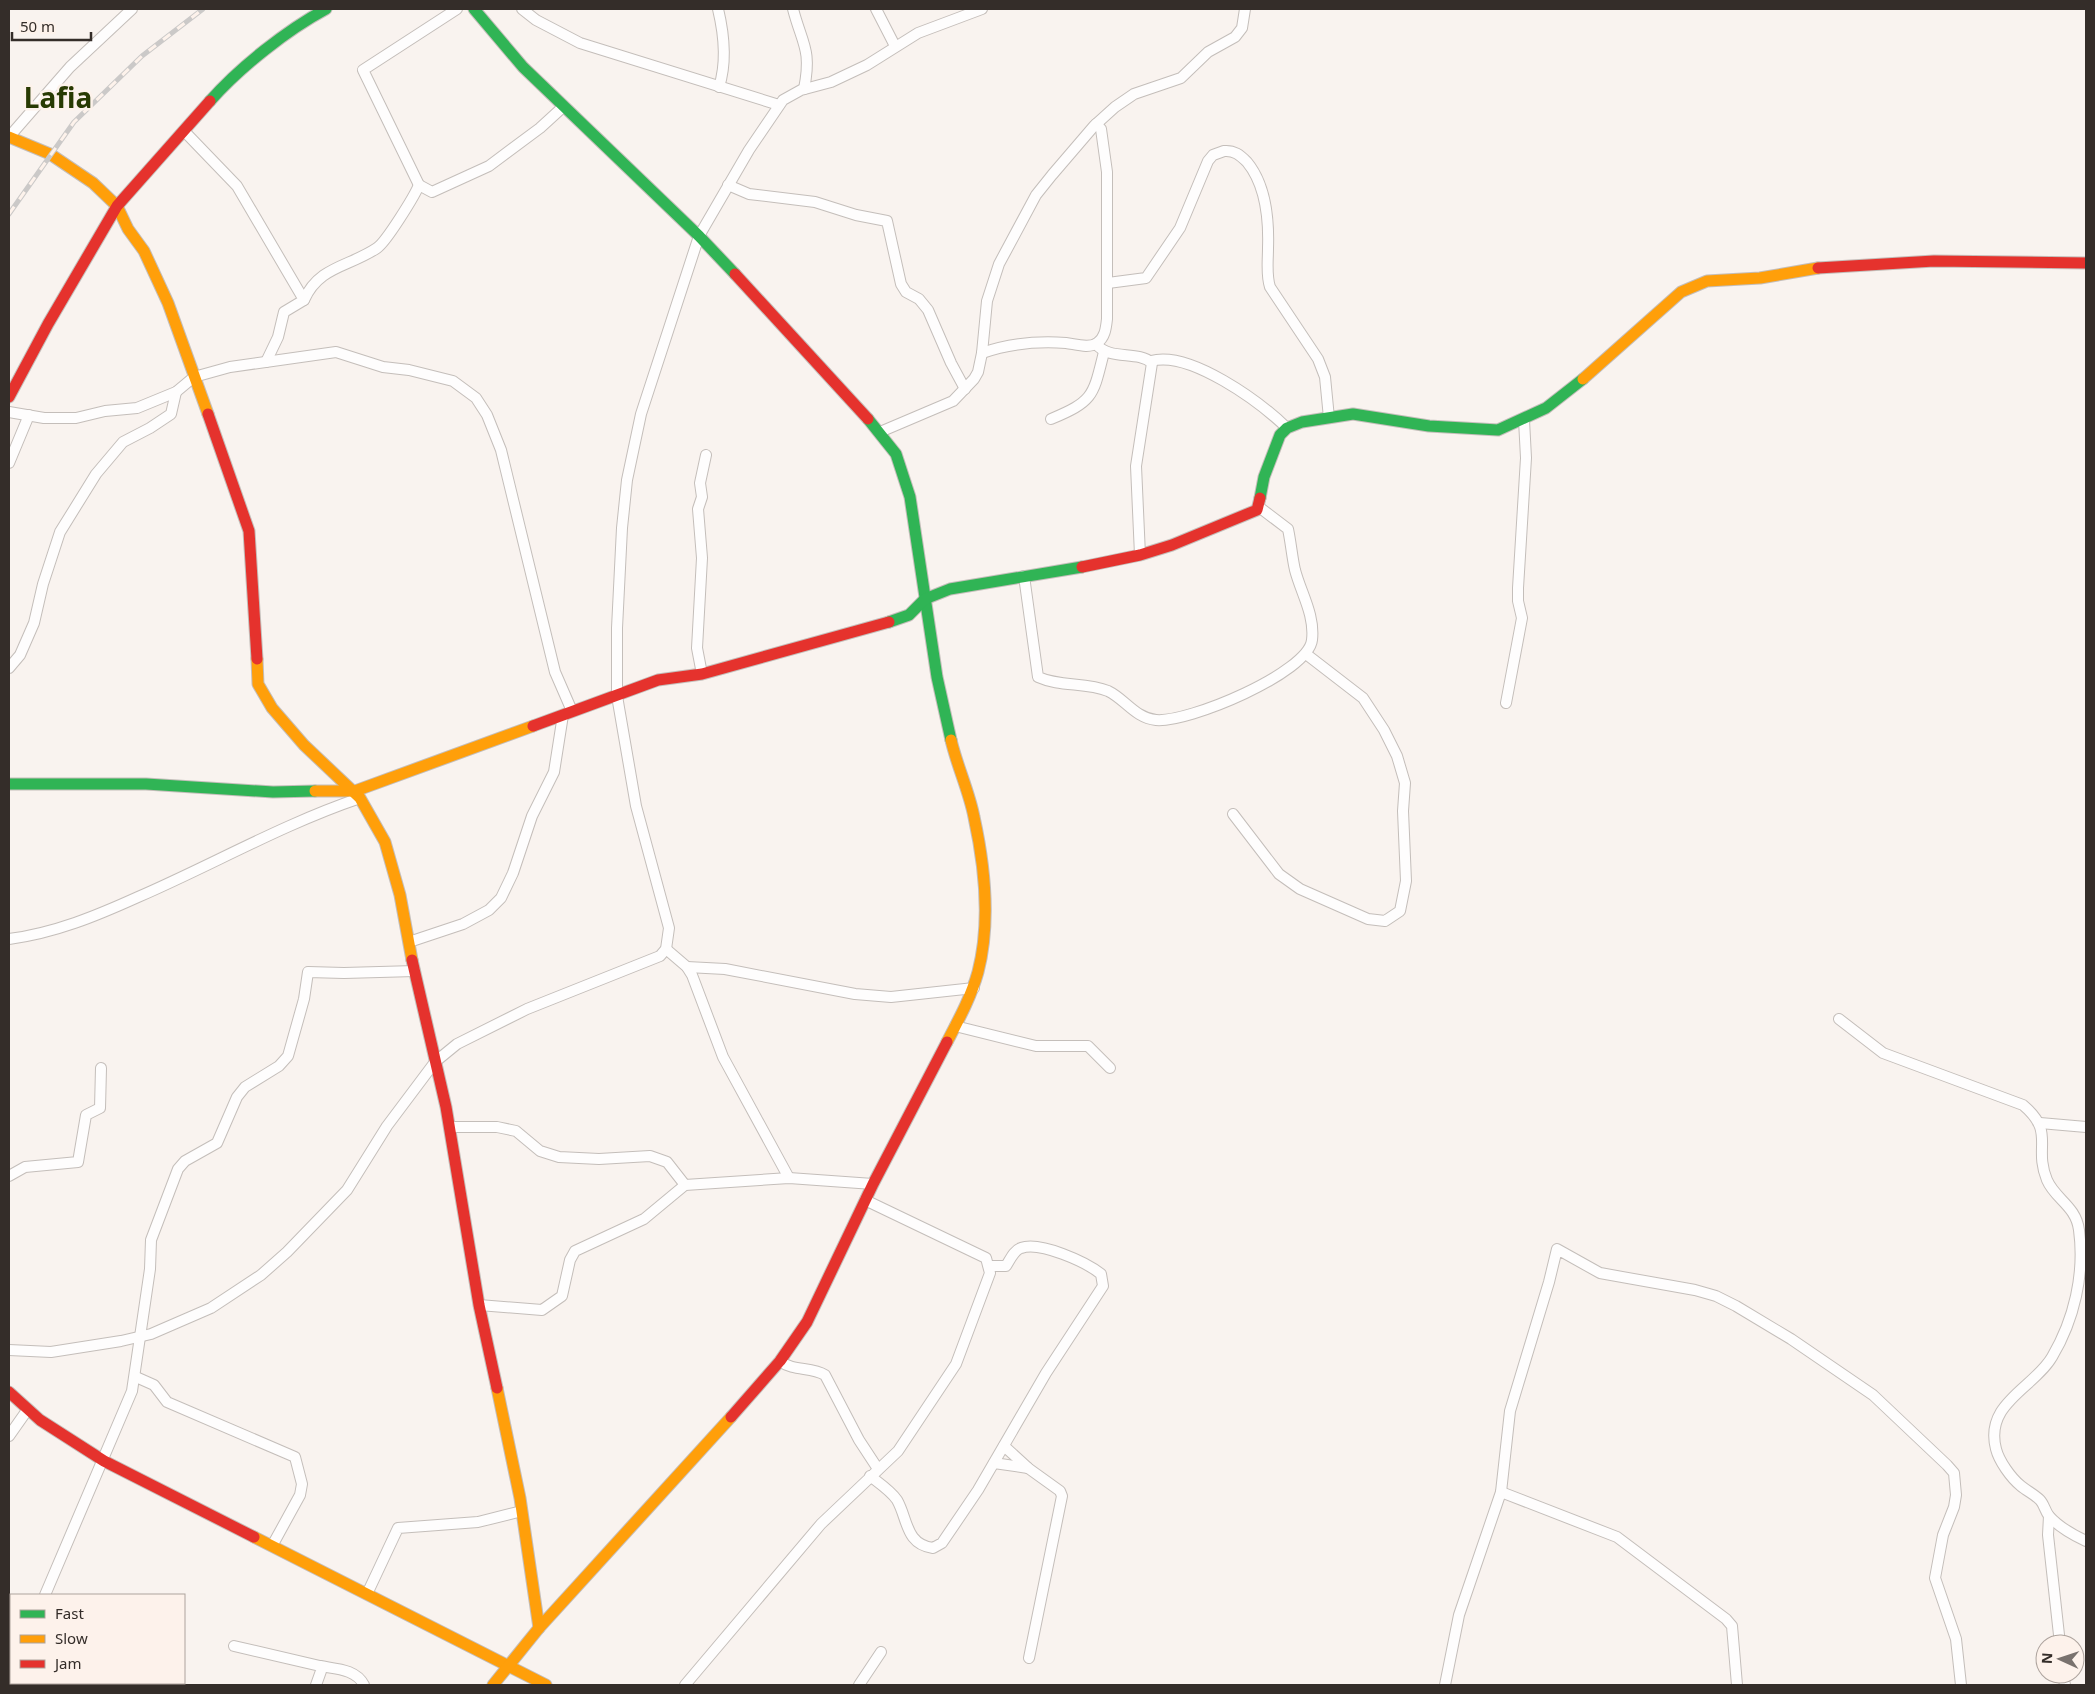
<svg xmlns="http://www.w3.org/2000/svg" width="2095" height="1694" viewBox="0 0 2095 1694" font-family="'Noto Sans',sans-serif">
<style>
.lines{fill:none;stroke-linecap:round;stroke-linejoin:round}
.street-casing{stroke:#c4beba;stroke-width:12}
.fast-casing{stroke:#c4beba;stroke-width:13}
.slow-casing{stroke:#c4beba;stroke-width:13}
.jam-casing{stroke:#c4beba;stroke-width:13}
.street{stroke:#fefdfd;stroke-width:10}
.fast{stroke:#30b455;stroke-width:11}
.slow{stroke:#ff9f0a;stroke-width:11}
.jam{stroke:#e5322d;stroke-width:11}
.rail-casing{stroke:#cbc9c8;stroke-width:5}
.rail{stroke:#fdf2eb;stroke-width:3;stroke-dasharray:9;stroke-linecap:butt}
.labels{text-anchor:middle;stroke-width:5;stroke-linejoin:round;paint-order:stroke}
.town-label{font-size:28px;font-weight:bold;fill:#283a02;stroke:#fdf2eb}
</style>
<rect width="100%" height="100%" fill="#f9f3ef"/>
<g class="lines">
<g class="street-casing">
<g id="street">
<path d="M522,9l14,11 44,23 199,62"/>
<path d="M718,9c6,25 9,53 1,78"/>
<path d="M793,9c9,35 19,40 11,80"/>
<path d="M876,9l19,37"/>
<path d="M184,131l53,55 67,114 -20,12 -6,25 -12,25"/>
<path d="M9,137l61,-70 62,-58"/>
<path d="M419,185l-56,-115 94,-61"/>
<path d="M728,185l21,9 66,8 41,13 31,6 14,63 5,8 13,7 9,11 23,53 14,26"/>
<path d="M1108,283l38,-5 34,-50 28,-67 5,-6 11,-4c10,-1 16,4 23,11 19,23 22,57 21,86 0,13 -2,27 2,39l48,72 7,18 4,41"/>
<path d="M304,300c15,-34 45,-33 73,-52 9,-6 37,-51 42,-63l13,7 57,-26 51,-38 23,-21"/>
<path d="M1096,344c14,17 41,6 56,19l-16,103 4,89"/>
<path d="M982,353c26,-9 57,-12 84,-10 9,1 23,6 31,0 8,-5 9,-15 10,-24v-147l-6,-43 -5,-5"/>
<path d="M1151,361c39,-11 109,41 136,67"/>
<path d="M9,412l35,6h32l29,-7 32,-3 39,-16 18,-15 36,-10 106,-15 47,15 26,3 44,11 23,17 11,17 14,35 54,222 17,39"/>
<path d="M1051,419c43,-18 42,-23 53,-67"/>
<path d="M880,432l73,-31 21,-22 4,-7 4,-19 5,-52 12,-37 37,-69 16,-20 42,-49 21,-19 19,-13 47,-16 27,-26 27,-15 7,-9 3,-19"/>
<path d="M9,463l20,-48"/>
<path d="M1024,576l14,101c22,10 48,5 70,14 17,8 27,27 48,29 32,3 152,-47 156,-80 3,-25 -11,-47 -17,-70 -3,-13 -4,-27 -7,-41l-29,-22"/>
<path d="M9,668l11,-13 14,-32 9,-39 17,-52 36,-58 27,-32 27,-14 21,-14 5,-22"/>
<path d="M702,674l-5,-26 5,-90 -4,-49 4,-12 -2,-14 6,-28"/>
<path d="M1506,703l16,-85 -4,-17v-13l8,-130 -2,-38"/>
<path d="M1233,814l46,60 21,15 68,30 17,2 15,-10 6,-30 -3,-70 2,-28 -8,-27 -13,-26 -21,-32 -57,-44"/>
<path d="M9,939c46,-6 87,-23 129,-42 74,-32 145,-73 222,-99"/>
<path d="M409,942l54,-18 26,-14 12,-12 12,-25 19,-57 22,-44 9,-57"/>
<path d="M666,949l21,18 5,8 31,82 66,121"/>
<path d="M687,967l38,2 130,25 36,3 83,-9"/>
<path d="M1839,1019l44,34 140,52c33,28 10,41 24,75 8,19 29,26 32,50 6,44 -5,90 -27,127 -18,31 -68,46 -56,92 3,12 15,29 25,37 6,5 13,8 19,14 4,4 5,11 9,16 10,11 24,19 37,25"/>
<path d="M955,1026l81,20h52l22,22"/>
<path d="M2040,1123l46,4"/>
<path d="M450,1127h47l19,4 24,20 19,6 40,2 51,-3 17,6 18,23"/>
<path d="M9,1176l16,-9 53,-5 8,-47 14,-7 1,-40"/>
<path d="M479,1305l63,5 20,-14 8,-36 5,-9 69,-32 41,-34 104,-7 84,6"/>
<path d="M9,1350l42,2 70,-11 30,-7 60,-26 50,-33 26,-23 60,-62 40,-64 48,-64 22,-18 70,-35 133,-53 6,-7 3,-21 -33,-122 -19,-110v-68l5,-100 5,-48 14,-66 58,-178 50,-86 34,-50 18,-10 30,-8 36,-17 51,-32 64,-24"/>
<path d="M780,1361c14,11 31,5 45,14l34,65 19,29"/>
<path d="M136,1377l18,8 13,17 128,55 7,27 -2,11 -28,51"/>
<path d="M9,1436l19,-27"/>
<path d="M1004,1446l24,22 32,23 2,5 -33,162"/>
<path d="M994,1463l34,5"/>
<path d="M870,1476c9,7 21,15 27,24 11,19 8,44 36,48l9,-5 36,-53 68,-117 57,-87 -2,-12c-15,-12 -61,-33 -80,-26 -7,2 -11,12 -15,18h-16"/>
<path d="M1501,1492l116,45 109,82 6,7 5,59"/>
<path d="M2049,1516l-1,19 12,109"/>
<path d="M367,1594l31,-66 80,-6 44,-11"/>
<path d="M45,1595l87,-204 18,-122 1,-29 27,-71 7,-8 32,-18 20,-46 8,-10 34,-21 9,-10 16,-57 4,-27 36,1 71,-2"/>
<path d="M234,1646l86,20 1,5 -5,14"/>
<path d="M320,1666c16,3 36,3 44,19"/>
<path d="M2063,1674l2,11"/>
<path d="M9,1679l2,-5"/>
<path d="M685,1685l136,-161 77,-73 58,-87 34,-91 -4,-15 -121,-58"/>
<path d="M859,1685l22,-33"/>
<path d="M1445,1685l14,-70 42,-123 9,-81 39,-129 8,-33 43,24 95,17 21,6 20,10 55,33 82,56 74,70 7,8 2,22 -2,12 -11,28 -8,43 21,61 5,46"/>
</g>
</g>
<g class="fast-casing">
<g id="fast">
<path d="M474,9l49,58 176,169 36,38"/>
<path d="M210,101c30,-34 77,-71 116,-92"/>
<path d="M868,419l28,35 14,43 27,180 14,63"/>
<path d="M1260,498l4,-21 16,-42 7,-7 15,-6 51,-8 76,12 69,4 48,-22 37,-29"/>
<path d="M889,622l20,-7 16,-16 25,-10 132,-22"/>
<path d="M9,784h137l127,8 42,-1"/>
</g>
</g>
<g class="slow-casing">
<g id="slow">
<path d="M9,137l41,17 43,29 24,23 11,23 16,22 24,52 40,111"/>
<path d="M1583,379l98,-87 26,-11 53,-3 58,-10"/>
<path d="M257,659l1,25 14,24 32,37 56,53 25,44 15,53 12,65"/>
<path d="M315,791h40l178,-65"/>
<path d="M947,1042c12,-23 24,-45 31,-70 13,-50 7,-105 -4,-155 -5,-26 -17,-51 -23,-77"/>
<path d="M497,1388l23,110 19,130"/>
<path d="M254,1537l292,148"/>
<path d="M493,1685l46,-57 192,-211"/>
</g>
</g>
<g class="jam-casing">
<g id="jam">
<path d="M1818,268l116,-7 152,2"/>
<path d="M735,274l133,145"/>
<path d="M9,397l39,-73 69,-118 93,-105"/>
<path d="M208,414l41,117 8,128"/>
<path d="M1082,567l58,-12 32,-10 85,-35 3,-12"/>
<path d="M533,726l125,-46 44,-6 187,-52"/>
<path d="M412,960l34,147 33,198 18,83"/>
<path d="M9,1392l31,28 64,41 150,76"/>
<path d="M731,1417l49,-56 27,-39 66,-138 74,-142"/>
</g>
</g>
<use href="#street" class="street"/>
<use href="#fast" class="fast"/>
<use href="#slow" class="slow"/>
<use href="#jam" class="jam"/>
<g class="rail-casing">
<path id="rail" d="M9,214l65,-92 68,-66 61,-47"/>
</g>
<use href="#rail" class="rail"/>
</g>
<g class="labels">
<g class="town-label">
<text x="58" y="108">Lafia</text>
</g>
</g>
<rect width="2095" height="1694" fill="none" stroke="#342d29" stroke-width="20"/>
<rect x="10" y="1594" width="175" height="90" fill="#fdf2eb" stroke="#ada39d"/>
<rect x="20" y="1610" width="25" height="8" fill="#30b455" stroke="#ada39d"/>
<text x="55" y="1619" font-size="15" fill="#342d29">Fast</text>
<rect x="20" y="1635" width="25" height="8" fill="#ff9f0a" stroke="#ada39d"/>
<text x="55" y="1644" font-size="15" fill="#342d29">Slow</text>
<rect x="20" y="1660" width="25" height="8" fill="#e5322d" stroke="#ada39d"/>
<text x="55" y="1669" font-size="15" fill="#342d29">Jam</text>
<g transform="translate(2060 1659) rotate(273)"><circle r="24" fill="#fdf2eb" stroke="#ada39d"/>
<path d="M0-4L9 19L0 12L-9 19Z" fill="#79726e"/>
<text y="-8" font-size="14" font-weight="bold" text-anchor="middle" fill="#342d29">N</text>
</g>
<path d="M12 32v8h79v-8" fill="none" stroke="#342d29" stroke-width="2.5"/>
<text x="20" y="32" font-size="15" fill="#342d29" stroke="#fdf2eb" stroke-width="4" paint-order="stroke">50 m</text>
</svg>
